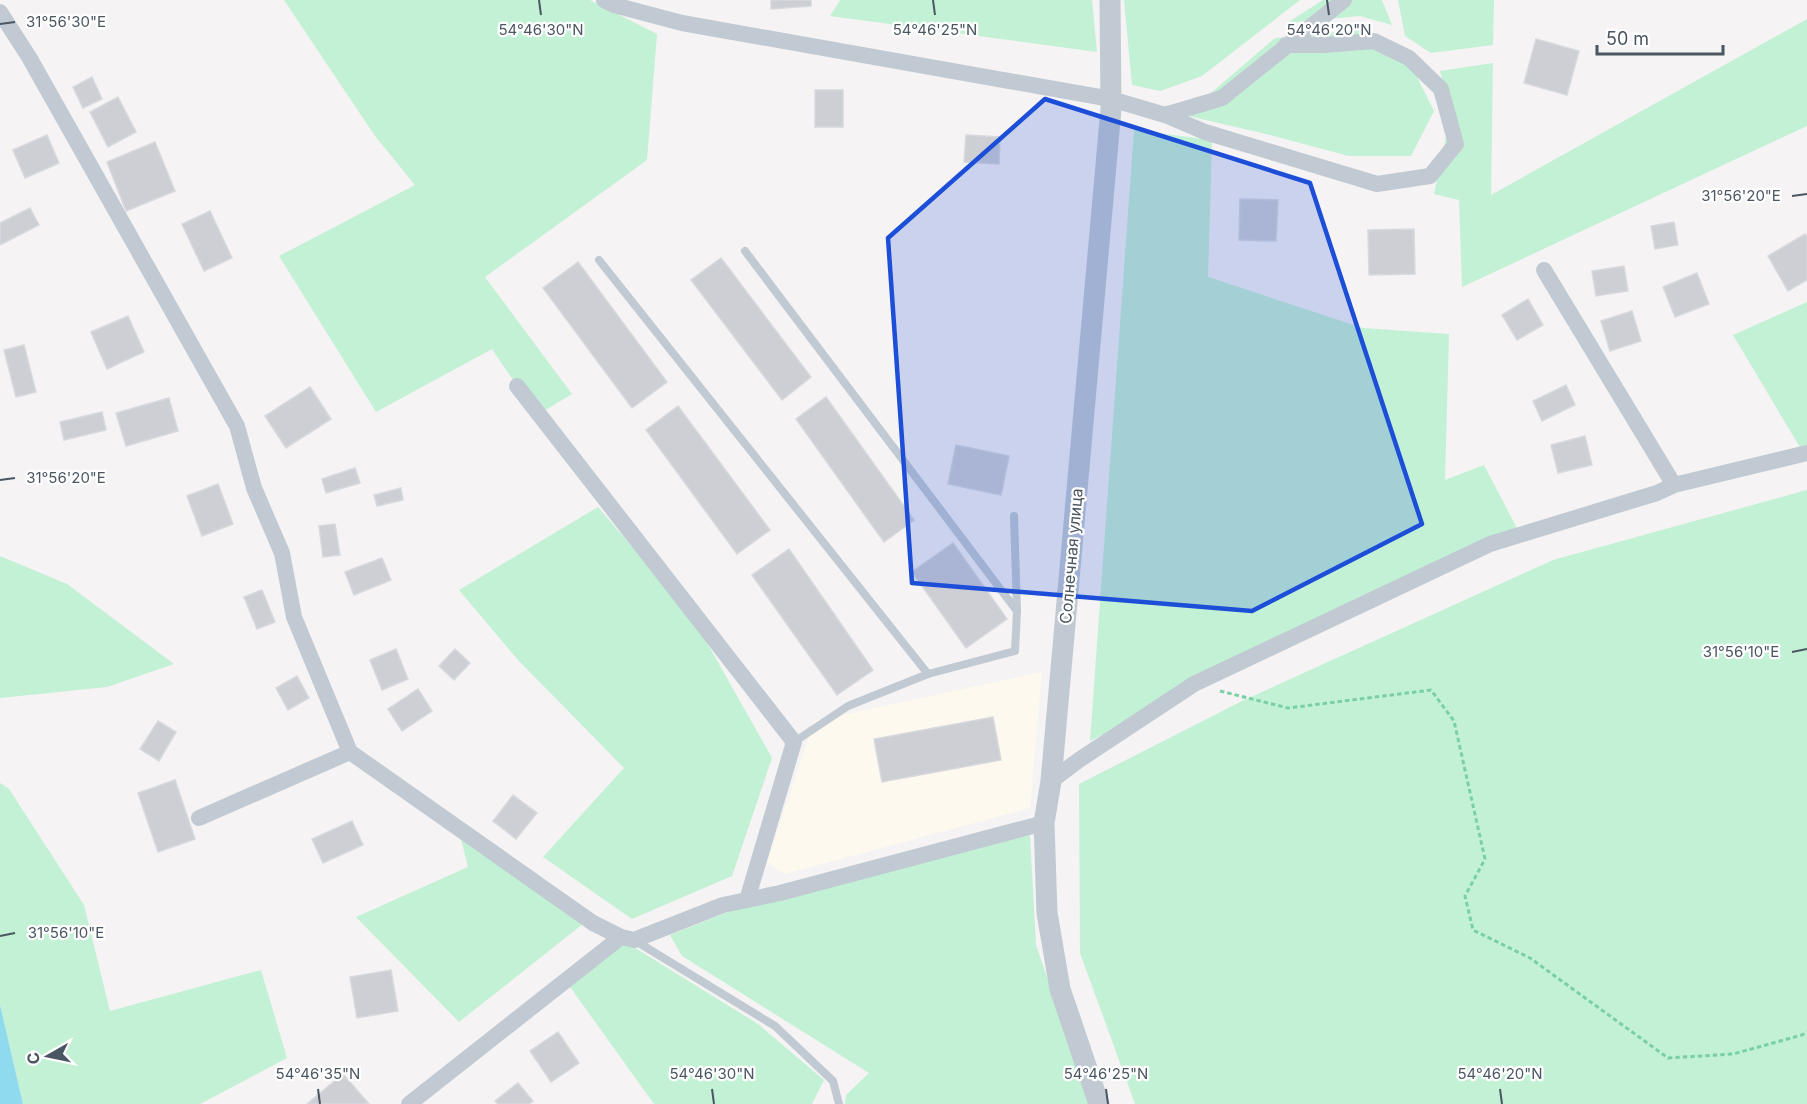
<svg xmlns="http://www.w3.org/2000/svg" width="1807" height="1104" viewBox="0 0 1807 1104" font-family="Inter,sans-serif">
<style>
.commercial{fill:#fdf9ef}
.green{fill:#c3f1d5}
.water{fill:#90daee}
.building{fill:#cdcfd5;stroke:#d7d9de;stroke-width:1.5}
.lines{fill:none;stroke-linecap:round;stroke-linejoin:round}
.path{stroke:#7ad0a6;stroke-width:3;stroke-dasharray:4.5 3;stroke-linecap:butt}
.service{stroke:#c1cad2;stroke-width:8}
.minor{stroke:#c1cad2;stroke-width:16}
.tertiary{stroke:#c1cad2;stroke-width:21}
.marked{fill:#1d4ed8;fill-opacity:0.2;stroke:#1d4ed8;stroke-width:4.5;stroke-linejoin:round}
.ticks{fill:none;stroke:#4a5661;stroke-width:2}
.labels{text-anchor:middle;stroke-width:4.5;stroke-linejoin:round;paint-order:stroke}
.street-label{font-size:16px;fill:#4a5661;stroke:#fff}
.ticks-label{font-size:15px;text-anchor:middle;fill:#4a5661;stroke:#fff;stroke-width:4.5;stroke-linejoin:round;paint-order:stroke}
</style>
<rect width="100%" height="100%" fill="#f5f3f3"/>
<path class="commercial" d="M1042,672l-12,136 -245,66 -18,-11 47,-142z"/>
<g class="green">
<path d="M284,0h306l67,34 -10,126 -162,117 87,117 -35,21 -45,-66 -116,63 -97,-156 136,-71 -40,-49z"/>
<path d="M840,0h252l5,52 -267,-36z"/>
<path d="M1124,0h176l-98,76 -42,15 -28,-6z"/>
<path d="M1323,0h59l10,25 -32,-9 -73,7z"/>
<path d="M1398,0h96l-1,45 -62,8 -26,-17z"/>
<path d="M1807,19v107l-345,161 -3,-87 -25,-6 17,-81 -11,-42 53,-8 -2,132z"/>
<path d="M1359,30l50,31 25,50 -23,45h-62l-83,-22 -112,-26 50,-9 71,-61z"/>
<path d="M1134,130l78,10 -4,137 155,51 86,6 -4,146 39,-15 35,67 -429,209z"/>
<path d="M1807,302v157l-74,-124z"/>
<path d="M1807,490v614h-672l-55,-151 -1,-169 163,-83 311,-141z"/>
<path d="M598,507l95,111 79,140 -40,118 -100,43 -89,-62 81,-89 -106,-108 -59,-70z"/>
<path d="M0,556l67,28 107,80 -67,23 -107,11z"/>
<path d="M0,783l9,6 75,116 26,106 151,-41 26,88 -87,46h-177l-23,-99z"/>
<path d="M1030,835l6,110 54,159h-245l1,-9 23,-22 -187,-117 -12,-21 78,-31z"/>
<path d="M461,839l127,81 -129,102 -103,-105 112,-50z"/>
<path d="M619,938l139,86 66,56 -12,24h-158l-89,-124z"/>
</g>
<path class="water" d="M0,1005l23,99h-23z"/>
<g class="building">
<path d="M771,0h40v6l-40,3z"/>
<path d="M1536,39l43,12 -12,44 -43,-12z"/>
<path d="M92,77l10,22 -19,9 -10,-21z"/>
<rect x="815" y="90" width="28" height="37"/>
<path d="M118,97l18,35 -28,15 -18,-35z"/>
<path d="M47,135l12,28 -34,15 -12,-28z"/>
<path d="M966,135l34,2 -1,27 -35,-2z"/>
<path d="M155,142l20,49 -49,20 -19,-49z"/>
<path d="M1240,199l38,1 -2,41 -37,-1z"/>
<path d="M30,208l9,17 -39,20v-22z"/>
<path d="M210,211l22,47 -28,13 -22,-47z"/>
<path d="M1674,222l4,23 -23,4 -4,-23z"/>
<path d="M1414,229l1,45 -46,1 -1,-45z"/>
<path d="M1805,234l2,3v43l-19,11 -20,-35z"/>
<path d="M721,258l90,119 -29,23 -91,-120z"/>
<path d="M578,262l89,120 -35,26 -89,-120z"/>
<path d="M1624,266l4,25 -32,5 -4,-25z"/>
<path d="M1697,273l12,31 -34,13 -12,-30z"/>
<path d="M1528,299l15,26 -26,15 -15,-25z"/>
<path d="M1632,311l9,30 -31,10 -9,-30z"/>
<path d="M128,316l16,36 -37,17 -16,-37z"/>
<path d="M24,345l12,47 -20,5 -12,-47z"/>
<path d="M1566,385l9,20 -33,16 -9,-20z"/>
<path d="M310,387l21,32 -45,29 -21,-32z"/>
<path d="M826,397l88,123 -30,22 -88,-123z"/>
<path d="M169,398l9,33 -52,15 -10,-33z"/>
<path d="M678,406l92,124 -33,24 -91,-124z"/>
<path d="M102,412l4,18 -42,10 -4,-18z"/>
<path d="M1585,436l7,29 -34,8 -7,-28z"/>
<path d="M956,445l53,11 -8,39 -53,-11z"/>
<path d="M355,468l5,15 -34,10 -4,-14z"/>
<path d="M218,484l15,40 -31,12 -15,-40z"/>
<path d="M401,488l2,12 -26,6 -3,-11z"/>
<path d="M335,524l5,31 -17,2 -4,-31z"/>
<path d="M953,543l54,76 -41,29 -54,-76z"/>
<path d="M789,549l84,121 -36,25 -85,-120z"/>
<path d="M382,558l9,22 -37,15 -9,-23z"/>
<path d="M262,590l13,32 -18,7 -13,-32z"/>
<path d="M396,649l12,30 -26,11 -12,-30z"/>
<path d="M455,649l15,14 -16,17 -15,-14z"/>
<path d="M297,676l12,22 -21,12 -12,-22z"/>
<path d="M418,689l14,22 -30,20 -14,-22z"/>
<path d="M993,717l8,43 -119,22 -8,-43z"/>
<path d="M158,721l18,11 -17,29 -19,-12z"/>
<path d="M175,780l20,59 -37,13 -20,-59z"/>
<path d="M513,795l24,18 -21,26 -23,-18z"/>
<path d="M352,821l11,24 -40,18 -11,-24z"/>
<path d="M391,970l7,41 -41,7 -7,-41z"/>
<path d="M558,1032l21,31 -28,19 -21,-31z"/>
<path d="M343,1074l26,30h-62z"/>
<path d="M518,1083l15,18 -4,3h-31l-3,-3z"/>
</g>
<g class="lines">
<path class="path" d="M1220,691l68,17 143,-18 23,31 31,138 -20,37 8,34 57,28 138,100 65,-4 69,-19 5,-3"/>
<g class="service">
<path d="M745,251l272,360"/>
<path d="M599,260l329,414 -80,32 -54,36"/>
<path d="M928,674l87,-23 2,-40 -3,-95"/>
<path d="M634,940l141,86 58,55 6,23"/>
</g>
<g class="minor">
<path d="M604,0l10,5 68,18 429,76 54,16 57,-17 122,-98"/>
<path d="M0,12l29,45 208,369 17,62 28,65 12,64 56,135 243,171 28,14 13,3 89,-35 57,-12 264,-70"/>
<path d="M1165,115l40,17 172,52 53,-8 26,-32 -15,-55 -32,-31 -35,-17 -50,4h-38"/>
<path d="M1544,270l130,215"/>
<path d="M517,386l277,356 -47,158"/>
<path d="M1051,781l28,-21 115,-76 296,-140 167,-51 17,-8 133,-32"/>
<path d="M199,818l151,-66"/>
<path d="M409,1104l212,-167"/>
</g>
<path class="tertiary" d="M1099,1104l-39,-115 -13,-76 -3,-90 7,-42 60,-672 -1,-109"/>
</g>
<path class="marked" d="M1045,99l265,84 112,341 -170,87 -340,-28 -24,-345z"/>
<path class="ticks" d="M539,0l2,15M933,0l2,15M1327,0l2,15M0,24l15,-2M1792,196l15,-2M0,480l15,-2M1792,652l15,-3M0,936l15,-3M318,1089l2,15M712,1089l2,15M1106,1089l2,15M1500,1089l2,15"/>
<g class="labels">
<g class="street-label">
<text transform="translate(1071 556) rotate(-85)" y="6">Солнечная улица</text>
</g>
</g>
<g class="ticks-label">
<text x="66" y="27">31°56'30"E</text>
<text x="541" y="35">54°46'30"N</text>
<text x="935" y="35">54°46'25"N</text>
<text x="1329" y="35">54°46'20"N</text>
<text x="1741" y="201">31°56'20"E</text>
<text x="66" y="483">31°56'20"E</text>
<text x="1741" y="657">31°56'10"E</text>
<text x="66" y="938">31°56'10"E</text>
<text x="318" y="1079">54°46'35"N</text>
<text x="712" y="1079">54°46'30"N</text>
<text x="1106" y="1079">54°46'25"N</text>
<text x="1500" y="1079">54°46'20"N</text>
</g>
<g transform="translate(48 1056) rotate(261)" stroke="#ffffff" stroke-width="4.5" paint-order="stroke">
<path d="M0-4.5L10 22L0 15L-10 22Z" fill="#4a5661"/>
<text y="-9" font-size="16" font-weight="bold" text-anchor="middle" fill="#4a5661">С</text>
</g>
<path d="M1597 45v9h126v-9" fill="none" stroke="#4a5661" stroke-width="3"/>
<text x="1606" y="45" font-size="18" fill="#4a5661" stroke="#ffffff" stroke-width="4.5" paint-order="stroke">50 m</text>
</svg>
